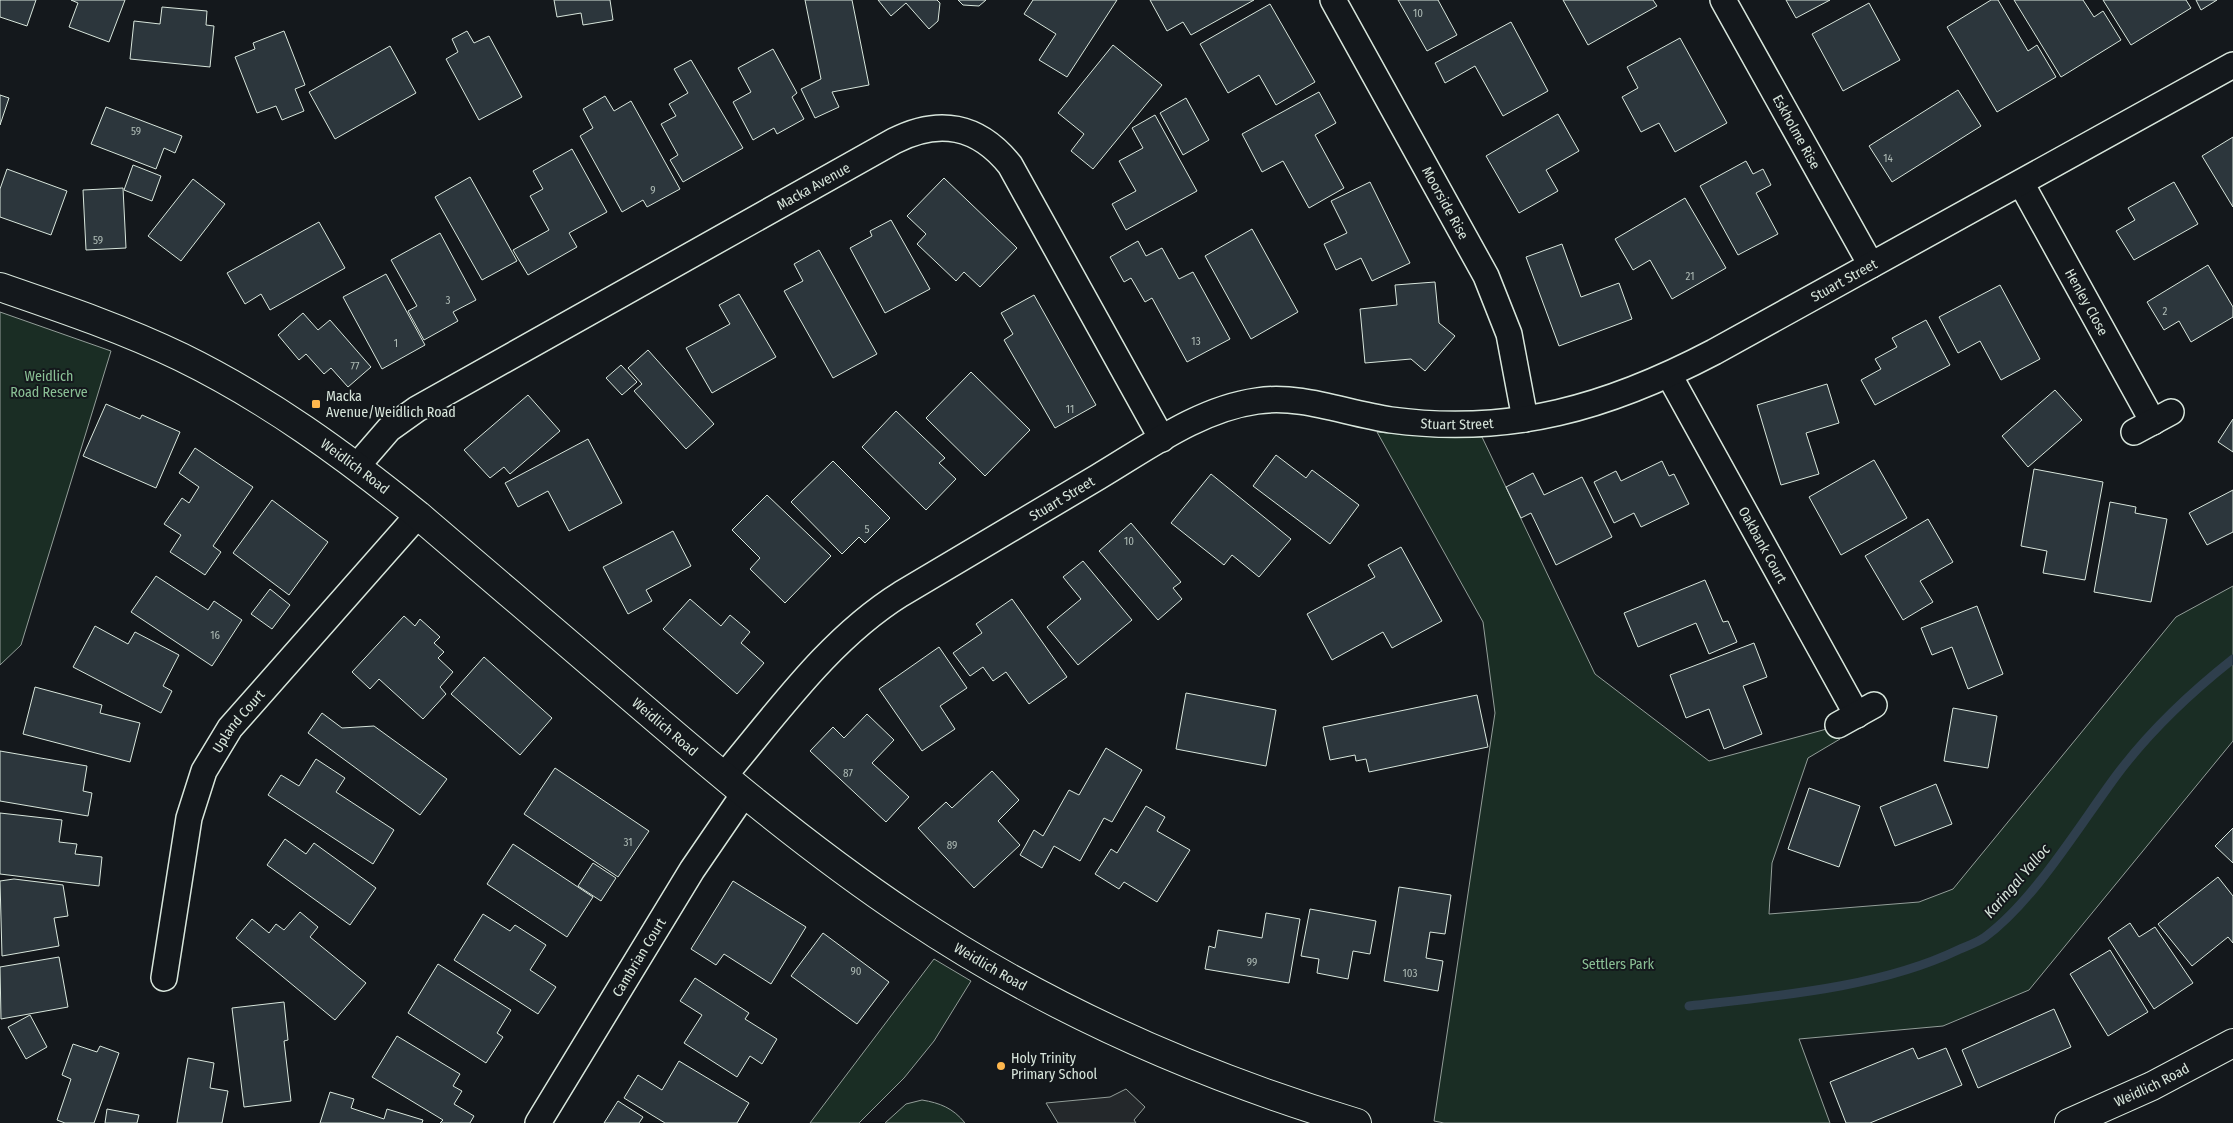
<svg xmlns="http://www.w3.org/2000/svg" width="2233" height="1123" viewBox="0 0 2233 1123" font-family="'Fira Sans Condensed',sans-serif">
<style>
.green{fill:#1a2d24;stroke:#939e99}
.parking{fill:#24282b;stroke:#939e99}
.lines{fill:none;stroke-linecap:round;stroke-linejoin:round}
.stream{stroke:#2f3f4d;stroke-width:9}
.building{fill:#2c363c;stroke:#d8e6dc}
.minor-casing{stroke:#d8e6dc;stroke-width:28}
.tertiary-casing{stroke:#d8e6dc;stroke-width:30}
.minor{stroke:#14181c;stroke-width:25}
.tertiary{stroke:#14181c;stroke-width:28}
.poi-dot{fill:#ffb74d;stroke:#14181c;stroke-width:2}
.labels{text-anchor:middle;stroke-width:4;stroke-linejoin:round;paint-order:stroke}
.number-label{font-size:11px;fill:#adbab4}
.street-label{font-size:14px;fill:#d8e6dc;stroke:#14181c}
.park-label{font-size:14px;fill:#8ac095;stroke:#14181c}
.poi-label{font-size:14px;fill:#d8e6dc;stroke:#14181c;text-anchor:start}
.water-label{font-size:15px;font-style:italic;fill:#d8e6dc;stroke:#14181c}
</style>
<rect width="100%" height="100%" fill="#14181c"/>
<g class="green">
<path d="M0,312l111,39 -90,294 -21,20z"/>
<path d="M1377,432l58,5h47l113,237 114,87 125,-34 6,12 -32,19 -36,105 -3,51 150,-12 34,-13 223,-272 57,-31v155l-204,249 -86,36 -144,13 31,84h-386l-10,-2 61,-408 -12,-91z"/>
<path d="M934,959l37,22 -37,60 -30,37 -45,45h-49z"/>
<path d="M922,1100c18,3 31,8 43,23h-80l21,-19z"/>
</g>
<path class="parking" d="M1126,1089l19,18 -11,13 2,3h-78l-12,-20 64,-6z"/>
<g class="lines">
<path class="stream" d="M1689,1006c86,-10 190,-18 269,-56 8,-4 19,-7 27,-13 49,-36 94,-111 131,-161 32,-43 74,-83 117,-117"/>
</g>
<g class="building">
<path d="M0,0h36l-9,26 -27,-9z"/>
<path d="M71,0h54l-16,42 -40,-15 9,-24z"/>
<path d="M554,0h56l3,20 -30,5 -2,-12 -24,4z"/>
<path d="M805,0h47l17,85 -37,7 7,15 -24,11 -14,-29 20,-10z"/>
<path d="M878,0h59l3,3 -2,18 -9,8 -23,-26 -15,13z"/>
<path d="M958,0h28l-7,6 -16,-1z"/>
<path d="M1033,0h84l-50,77 -28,-17 17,-26 -32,-20z"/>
<path d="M1150,0h104l-63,35 -8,-13 -16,9z"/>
<path d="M1398,0h40l19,35 -30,16z"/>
<path d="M1563,0h90l4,6 -69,39z"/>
<path d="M1786,0h44l-34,18z"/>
<path d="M1991,0h7l30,51 9,-6 19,32 -59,35 -50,-85z"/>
<path d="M2014,0h69l11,17 9,-6 18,29 -60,37z"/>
<path d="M2103,0h83l5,8 -60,37z"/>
<path d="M2196,0h21l-16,10z"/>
<path d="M1869,3l31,57 -57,31 -31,-57z"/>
<path d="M1270,4l45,78 -39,23 -17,-30 -31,18 -28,-49z"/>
<path d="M162,7l45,4 -1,14 8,1 -4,41 -80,-8 4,-38 26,3z"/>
<path d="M1511,22l37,69 -45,25 -28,-50 -30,17 -10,-20z"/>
<path d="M284,31l21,54 -10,4 9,22 -22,9 -6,-14 -19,7 -22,-56 20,-8 -2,-6z"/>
<path d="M467,31l7,12 15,-7 33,61 -43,23 -33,-61 12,-7 -6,-13z"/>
<path d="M1680,38l47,85 -52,29 -16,-29 -18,9 -19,-35 16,-9 -11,-21z"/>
<path d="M1113,45l49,40 -69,84 -22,-18 13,-17 -26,-21z"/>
<path d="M390,46l26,47 -81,46 -26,-47z"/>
<path d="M773,49l24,44 -5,4 12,22 -27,15 -3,-6 -21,12 -20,-38 18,-10 -13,-24z"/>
<path d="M691,60l52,88 -60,34 -13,-22 8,-5 -17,-31 15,-8 -7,-12 19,-11 -14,-24z"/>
<path d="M1958,90l23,36 -89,56 -23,-36z"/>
<path d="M1319,92l17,31 -21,12 29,53 -35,20 -26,-47 -21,11 -20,-38z"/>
<path d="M0,95l9,3 -9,27z"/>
<path d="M605,96l9,15 17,-10 49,88 -33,18 -4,-7 -21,12 -42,-76 13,-8 -10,-19z"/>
<path d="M1186,98l23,42 -26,15 -23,-42z"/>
<path d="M106,107l76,29 -7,17 -11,-5 -8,21 -65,-25z"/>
<path d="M1558,114l21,37 -33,19 12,21 -39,22 -33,-57z"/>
<path d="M1155,115l42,76 -71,39 -14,-26 24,-13 -17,-30 24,-13 -11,-20z"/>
<path d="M2233,137v70l-31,-51z"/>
<path d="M572,149l35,63 -38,21 8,14 -49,28 -15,-25 36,-20 -19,-34 13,-7 -10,-18z"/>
<path d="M1746,161l7,13 10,-5 8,16 -15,8 22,41 -40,21 -38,-69z"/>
<path d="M133,165l28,11 -9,25 -28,-11z"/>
<path d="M7,169l60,22 -16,44 -51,-18v-28z"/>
<path d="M470,177l47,84 -35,19 -47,-83z"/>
<path d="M944,178l73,70 -37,39 -16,-15 -8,9 -39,-37 9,-10 -19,-18z"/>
<path d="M193,179l32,25 -44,57 -33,-25z"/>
<path d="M1370,182l40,81 -38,18 -11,-23 -25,12 -12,-26 23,-11 -16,-32z"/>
<path d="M2174,182l24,42 -64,36 -18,-29 19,-11 -7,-12z"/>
<path d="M123,188l3,60 -40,2 -3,-60z"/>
<path d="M1685,198l41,70 -54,31 -22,-39 -17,10 -18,-31z"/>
<path d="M891,220l39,69 -45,24 -35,-65 22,-12 -2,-5z"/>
<path d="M319,222l26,46 -75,42 -9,-16 -16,10 -18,-31z"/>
<path d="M1252,229l46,83 -47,27 -46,-83z"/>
<path d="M440,233l36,67 -23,12 5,9 -34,19 -16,-29 9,-5 -26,-46z"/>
<path d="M1138,241l8,15 16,-8 17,31 14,-7 37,67 -43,23 -35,-64 -7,4 -14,-24 -7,4 -14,-25z"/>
<path d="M1562,244l19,53 38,-14 13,36 -73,27 -33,-89z"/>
<path d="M819,250l58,104 -44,24 -49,-87 19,-10 -9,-17z"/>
<path d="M2208,265l25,42v10l-42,25 -12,-21 -15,9 -17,-28z"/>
<path d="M386,274l39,71 -43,24 -39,-72z"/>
<path d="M1435,282l4,41 16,13 -30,35 -14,-12 -46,4 -5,-54 37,-4 -2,-20z"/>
<path d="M2000,285l40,74 -39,21 -21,-39 -22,12 -19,-36z"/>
<path d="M739,294l37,63 -64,36 -26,-45 44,-24 -11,-19z"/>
<path d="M1034,295l62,110 -41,23 -51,-88 9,-6 -12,-21z"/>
<path d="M303,313l15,17 12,-10 41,47 -23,20 -17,-19 -7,6 -18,-20 -7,6 -21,-25z"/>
<path d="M1926,320l24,45 -75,40 -14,-25 20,-11 -6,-10 22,-12 -5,-9z"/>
<path d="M648,350l66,74 -28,25 -52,-58 8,-7 -14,-16z"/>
<path d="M621,365l16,17 -15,13 -16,-17z"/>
<path d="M971,372l59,58 -45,46 -59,-58z"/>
<path d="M1827,384l12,39 -33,10 13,41 -38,11 -24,-80z"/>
<path d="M2055,390l27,30 -54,47 -26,-31z"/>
<path d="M528,395l32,36 -50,43 -6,-7 -14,11 -26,-28z"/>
<path d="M106,404l34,15 2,-4 38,17 -24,56 -73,-32z"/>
<path d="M896,411l49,47 -6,5 17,16 -30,31 -64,-63z"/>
<path d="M2233,419v33l-15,-10z"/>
<path d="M588,439l34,64 -53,28 -21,-40 -30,16 -13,-24z"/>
<path d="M195,448l58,39 -40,59 8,6 -16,23 -35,-23 11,-17 -17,-11 18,-26 7,5 10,-16 -20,-14z"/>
<path d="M1276,455l30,23 6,-8 47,35 -29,39 -77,-58z"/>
<path d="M1874,460l33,58 -66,37 -32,-58z"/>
<path d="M833,461l57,57 -25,25 -6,-6 -17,17 -51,-52z"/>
<path d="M1662,461l7,15 5,-2 15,30 -48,23 -7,-14 -20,10 -20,-41 22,-11 5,10z"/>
<path d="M2034,469l69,13 -18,98 -42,-7 4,-22 -26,-5z"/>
<path d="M1533,473l11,22 38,-18 30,60 -56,28 -25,-52 -10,5 -15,-31z"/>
<path d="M1211,474l80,65 -32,38 -27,-22 -8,10 -53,-42z"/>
<path d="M2233,490v42l-26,13 -18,-32z"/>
<path d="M767,495l64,61 -46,47 -35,-34 10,-11 -28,-28z"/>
<path d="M272,500l56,42 -39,53 -56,-42z"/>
<path d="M2110,502l26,5 -1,6 32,6 -16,83 -57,-10z"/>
<path d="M1928,519l25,43 -33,19 13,21 -30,18 -38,-64z"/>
<path d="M1131,523l50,59 -8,6 9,11 -24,21 -59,-69z"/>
<path d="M673,531l18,35 -45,24 6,11 -24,13 -25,-47z"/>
<path d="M1401,547l41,74 -50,27 -9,-16 -51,28 -25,-46 68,-37 -7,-12z"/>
<path d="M1083,561l49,59 -54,45 -31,-38 34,-28 -18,-22z"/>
<path d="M156,576l52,34 6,-9 28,19 -30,46 -81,-54z"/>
<path d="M1705,580l18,42 5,-1 9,21 -28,12 -13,-31 -58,24 -14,-34z"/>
<path d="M270,589l20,16 -18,24 -21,-15z"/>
<path d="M690,599l31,27 9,-11 20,17 -9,11 23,20 -27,31 -74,-65z"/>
<path d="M1012,599l55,78 -38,27 -23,-32 -13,9 -10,-14 -13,9 -17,-23 29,-20 -6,-9z"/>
<path d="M1977,606l26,68 -35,15 -16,-42 -20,8 -11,-27z"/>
<path d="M404,616l11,10 5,-7 20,18 -6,6 10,9 -6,6 15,14 -13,15 6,7 -23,25 -44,-40 -9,10 -18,-17z"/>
<path d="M95,626l33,18 7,-12 44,23 -16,31 9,5 -11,22 -88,-46z"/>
<path d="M1754,643l13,34 -24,9 19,48 -38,15 -15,-40 -23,9 -16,-43z"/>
<path d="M939,647l28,41 -27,18 15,23 -33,22 -43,-62z"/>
<path d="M484,657l68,61 -32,37 -69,-61z"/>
<path d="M35,687l67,18 -2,8 40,10 -10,39 -107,-28z"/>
<path d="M1186,693l90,17 -10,56 -90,-17z"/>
<path d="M1477,695l11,52 -119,25 -3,-13 -10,2 -1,-6 -25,5 -7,-33z"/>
<path d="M1953,708l44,8 -9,52 -44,-7z"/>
<path d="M322,713l20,15 32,-2 73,53 -27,36 -112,-82z"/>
<path d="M867,714l27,26 -22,23 37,34 -23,25 -76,-71 23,-24 11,11z"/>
<path d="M1106,748l36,22 -30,52 -8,-4 -24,43 -26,-15 -12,22 -22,-13 14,-25 9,6 26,-46 10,5z"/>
<path d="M0,751l87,15 -4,25 9,2 -4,23 -88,-15z"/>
<path d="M316,759l29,19 -9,14 58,38 -21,34 -105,-69 13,-20 18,11z"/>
<path d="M555,768l94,63 -31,46 -94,-63z"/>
<path d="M992,771l27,29 -21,21 22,24 -46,43 -56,-60 28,-26 6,6z"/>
<path d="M1936,784l16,40 -57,22 -15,-39z"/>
<path d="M1809,788l51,18 -21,61 -51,-18z"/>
<path d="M1146,806l19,11 -8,14 33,19 -33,52 -33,-20 -5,7 -24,-15 16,-25 6,4z"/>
<path d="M0,813l62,7 -3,22 18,2 -2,10 27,3 -3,29 -99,-12z"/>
<path d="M2233,828v35l-18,-17z"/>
<path d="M285,839l21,15 8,-11 62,45 -26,37 -83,-60z"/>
<path d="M513,844l80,53 -26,40 -80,-53z"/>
<path d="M593,863l23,15 -15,23 -23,-15z"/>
<path d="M2218,877l15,19v47l-5,-6 -36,29 -34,-42z"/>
<path d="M14,879l49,6 5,31 -14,2 5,28 -57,10 -2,-75z"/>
<path d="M733,881l73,46 -35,57 -47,-30 -8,11 -25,-16z"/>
<path d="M1399,887l52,8 -6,39 -15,-2 -4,26 17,3 -5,30 -54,-10z"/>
<path d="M1310,909l66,12 -6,33 -17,-3 -5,28 -31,-6 2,-14 -18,-3z"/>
<path d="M300,912l18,15 -8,10 56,46 -31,37 -99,-82 16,-19 17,14 7,-9 8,6z"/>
<path d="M1266,913l34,6 -11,64 -84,-14 4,-23 6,2 3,-18 44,8z"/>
<path d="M483,914l27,17 5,-6 31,20 -16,25 26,17 -18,27 -84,-54z"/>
<path d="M2130,923l9,14 16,-10 38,56 -39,26 -46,-71z"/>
<path d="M823,933l66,49 -32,42 -66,-48z"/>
<path d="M2110,950l38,62 -40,24 -38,-62z"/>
<path d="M59,957l9,50 -67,12 -1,-52z"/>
<path d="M438,964l73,46 -14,23 6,4 -17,26 -78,-50z"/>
<path d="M695,978l54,35 -4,6 32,20 -15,25 -12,-8 -13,21 -53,-34 18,-28 -22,-14z"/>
<path d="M284,1002l4,38 -4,1 7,60 -47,6 -12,-99z"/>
<path d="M2054,1009l17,38 -93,41 -16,-38z"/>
<path d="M30,1015l17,32 -21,12 -18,-32z"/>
<path d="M397,1036l63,38 -7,12 9,5 -8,13 20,12 -4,7h-30l3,-3 -71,-43z"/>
<path d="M73,1044l24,8 3,-6 19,7 -25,70h-29l-8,-3 14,-41 -9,-4z"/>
<path d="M1913,1048l5,11 28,-11 16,37 -92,38h-24l-16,-41z"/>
<path d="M188,1058l26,5 -4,25 18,3 -6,32h-45z"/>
<path d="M679,1061l70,42 -12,20h-72l-41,-25 14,-23 24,15z"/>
<path d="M330,1092l24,7 -3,9 33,11 3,-10 36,11 -1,3h-102z"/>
<path d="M618,1101l25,16 -4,6h-35z"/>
<path d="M107,1109l32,6 -2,8h-32z"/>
</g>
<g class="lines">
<g class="minor-casing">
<g id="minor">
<path id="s1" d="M1333,0l153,276 23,58 16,85"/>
<path id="s2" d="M1723,0l148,265"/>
<path id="s3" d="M2021,183l132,239"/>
<path id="s4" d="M1669,375l188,340"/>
<path d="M2134,432l37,-20"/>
<path id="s5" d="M357,466l32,-37 28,-20 477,-268c45,-23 84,-16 116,24l152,274"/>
<path d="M1838,725l36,-20"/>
<path id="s6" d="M724,776c54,-64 105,-137 177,-182 66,-39 132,-78 197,-117 49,-29 101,-68 159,-76 44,-7 90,13 134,19 120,16 218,-13 323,-68l519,-287"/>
<path id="s7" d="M164,978l25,-160 15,-47 26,-43 188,-213"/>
<path id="s8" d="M538,1123l154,-253 52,-76"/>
</g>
</g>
<g class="tertiary-casing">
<g id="tertiary">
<path id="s9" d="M0,287c61,21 123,42 181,70 86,42 163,98 237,158 60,52 121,103 181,155 101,87 200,173 311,247 136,91 291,159 447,206"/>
<path id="s10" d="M2069,1123l83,-37 81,-43"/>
</g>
</g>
<use href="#minor" class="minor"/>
<use href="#tertiary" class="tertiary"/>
</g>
<g class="poi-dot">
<rect x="311" y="399" width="10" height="10" rx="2.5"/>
<circle cx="1001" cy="1066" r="5"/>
</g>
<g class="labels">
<g class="number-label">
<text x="1418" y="17">10</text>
<text x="136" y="135">59</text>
<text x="1888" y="162">14</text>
<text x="653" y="194">9</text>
<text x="98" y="244">59</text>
<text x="1690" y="280">21</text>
<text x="448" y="304">3</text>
<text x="2165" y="315">2</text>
<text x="1196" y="345">13</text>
<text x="396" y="347">1</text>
<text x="355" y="370">77</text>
<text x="1070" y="413">11</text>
<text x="867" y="533">5</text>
<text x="1129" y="545">10</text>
<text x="215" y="639">16</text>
<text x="848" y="777">87</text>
<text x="628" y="846">31</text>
<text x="952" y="849">89</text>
<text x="1252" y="966">99</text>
<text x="856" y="975">90</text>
<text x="1410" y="977">103</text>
</g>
<g class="street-label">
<text dy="5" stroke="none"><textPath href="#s2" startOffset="151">Eskholme Rise</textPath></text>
<text dy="5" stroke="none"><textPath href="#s5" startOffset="538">Macka Avenue</textPath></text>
<text dy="5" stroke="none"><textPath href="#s1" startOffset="232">Moorside Rise</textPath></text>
<text dy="5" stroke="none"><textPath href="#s6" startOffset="1282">Stuart Street</textPath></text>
<text dy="5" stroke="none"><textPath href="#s3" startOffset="136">Henley Close</textPath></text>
<text dy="5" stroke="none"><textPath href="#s6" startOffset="864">Stuart Street</textPath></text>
<text dy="5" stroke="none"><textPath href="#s9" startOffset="400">Weidlich Road</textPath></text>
<text dy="5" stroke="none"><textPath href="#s6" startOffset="442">Stuart Street</textPath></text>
<text dy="5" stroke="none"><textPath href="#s4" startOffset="194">Oakbank Court</textPath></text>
<text dy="5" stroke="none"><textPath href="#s7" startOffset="272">Upland Court</textPath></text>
<text dy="5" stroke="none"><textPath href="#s9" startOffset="805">Weidlich Road</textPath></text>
<text dy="5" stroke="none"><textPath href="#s8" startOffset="194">Cambrian Court</textPath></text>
<text dy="5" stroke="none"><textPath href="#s9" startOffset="1210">Weidlich Road</textPath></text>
<text dy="5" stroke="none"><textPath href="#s10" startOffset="91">Weidlich Road</textPath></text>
</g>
<g class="park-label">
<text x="49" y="381">Weidlich<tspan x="49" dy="16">Road Reserve</tspan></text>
<text x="1618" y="969">Settlers Park</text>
</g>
<g class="poi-label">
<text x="326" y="401">Macka<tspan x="326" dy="16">Avenue/Weidlich Road</tspan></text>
<text x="1011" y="1063">Holy Trinity<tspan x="1011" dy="16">Primary School</tspan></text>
</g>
<g class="water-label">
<text transform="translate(2017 881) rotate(-49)" y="5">Karingal Yalloc</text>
</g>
</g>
</svg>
